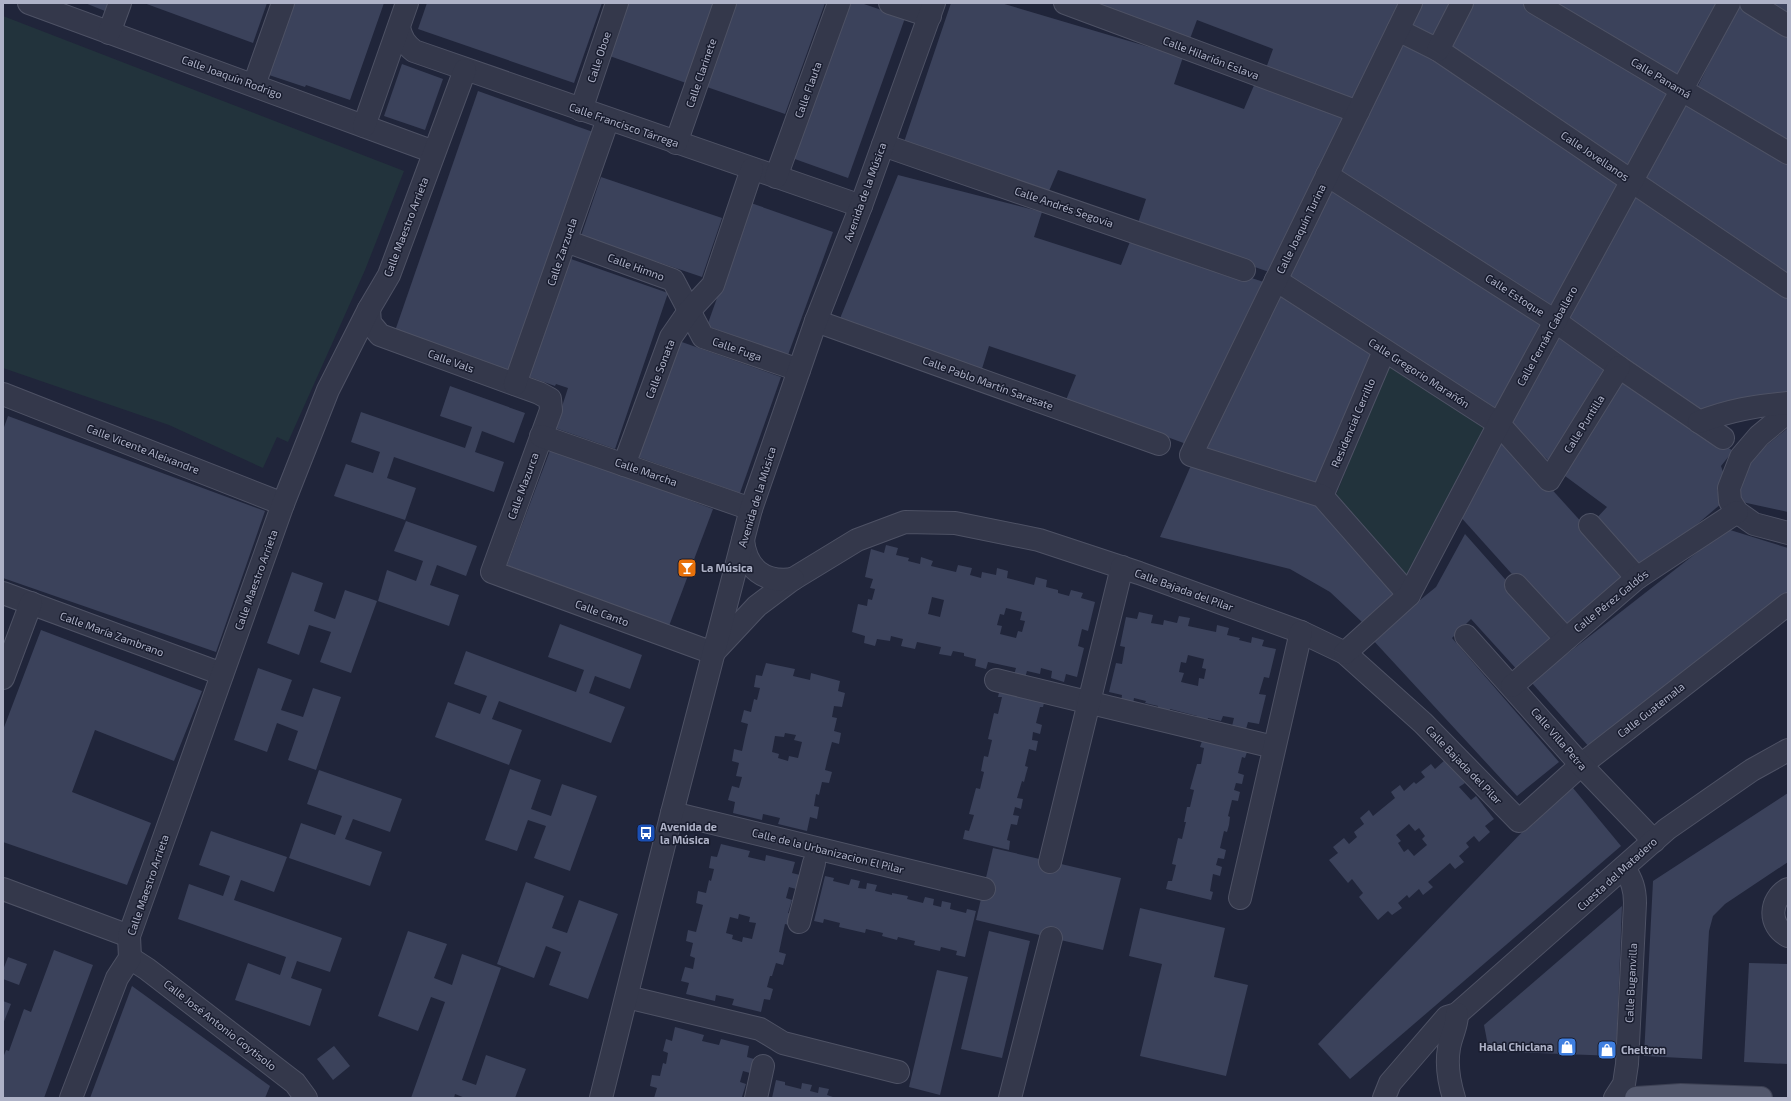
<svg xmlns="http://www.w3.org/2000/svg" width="1791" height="1101" viewBox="0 0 1791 1101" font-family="'Exo 2',sans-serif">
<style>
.green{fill:#22333c}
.building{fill:#3b425b;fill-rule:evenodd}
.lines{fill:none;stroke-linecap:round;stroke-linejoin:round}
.minor-casing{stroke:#4e5265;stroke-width:24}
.major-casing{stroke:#3d4154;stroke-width:24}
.minor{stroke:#34384b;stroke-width:22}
.major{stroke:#51566b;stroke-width:22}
.labels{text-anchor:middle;stroke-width:3;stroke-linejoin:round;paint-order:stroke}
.street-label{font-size:11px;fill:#aeb2c7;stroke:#191d2f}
.poi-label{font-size:11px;font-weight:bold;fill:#aeb2c7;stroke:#191d2f;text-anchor:start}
</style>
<rect width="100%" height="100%" fill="#20253a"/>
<g class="green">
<path d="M3,16l401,155 -39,99 -77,172 -11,-5 -14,31 -94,-43 -166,-57z"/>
<path d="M1388,366l98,60 -76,153 -74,-84z"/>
</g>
<g class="building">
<path d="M85,3h23l-3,8z"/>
<path d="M144,3h123l-14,40z"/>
<path d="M289,3h95l-34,97 -44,-15 -1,2 -36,-12z"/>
<path d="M427,3h175l-28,80 -156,-54z"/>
<path d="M622,3h92l-28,80 -82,-29z"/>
<path d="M734,3h91l-40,111 -81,-28z"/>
<path d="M847,3h14l44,15 -57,160 -56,-20z"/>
<path d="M951,3h50l182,54 -9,27 70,25 11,-26 96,33 -79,157 -135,-47 9,-27 -88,-29 -12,28 -142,-56z"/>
<path d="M1078,3h326l-47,98 -92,-30 8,-22 -76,-29 -9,24z"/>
<path d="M1416,3h40l-23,41 -30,-15z"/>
<path d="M1473,3h50l147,88 -41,78 -178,-119z"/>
<path d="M1548,3h174l-42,77z"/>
<path d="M1767,3h21v13z"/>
<path d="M1739,4l49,30v109l-92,-53z"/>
<path d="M1401,39l220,146 -67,125 -214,-136z"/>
<path d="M402,64l41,15 -18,51 -41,-14z"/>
<path d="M478,91l115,41 -81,240 -117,-41z"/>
<path d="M1687,103l101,58v114l-144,-94z"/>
<path d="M898,175l144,37 -8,25 87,28 10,-26 136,44 -78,162 -123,-45 10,-25 -87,-29 -8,26 -142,-51z"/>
<path d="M601,177l121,41 -20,59 -121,-41z"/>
<path d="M1330,183l218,139 -51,91 -214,-136z"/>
<path d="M1634,188l154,107v103l-88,19 -140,-95z"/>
<path d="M751,203l82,29 -45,123 -81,-29z"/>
<path d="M568,258l100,35 -53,156 -60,-21 13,-40 -12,-4 -1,2 -28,-10z"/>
<path d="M1280,289l93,61 -57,135 -113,-35z"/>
<path d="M1557,328l55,42 -59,94 -49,-40z"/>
<path d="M679,341l102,36 -41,116 -102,-36z"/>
<path d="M1620,374l113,77 -12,15 5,15 -9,9 5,13 -82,70 -47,-51 14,-15 -46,-34z"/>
<path d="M450,386l75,27 -11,30 -32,-12 -7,21 29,10 -10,30 -100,-35 -7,21 29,10 -11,32 -71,-24 12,-32 27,9 7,-21 -29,-10 10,-30 104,36 7,-21 -32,-11z"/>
<path d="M8,416l257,95 -49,141 -213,-74v-148z"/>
<path d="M1788,428v84l-46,-10 -4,-18 14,-27z"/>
<path d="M1501,433l130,144 -66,56 -107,-119z"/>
<path d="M551,448l162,61 -44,117 -162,-61z"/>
<path d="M1192,463l127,41 79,89 -36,29 -32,-30 -40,-23 -130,-32z"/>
<path d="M406,521l71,25 -11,30 -29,-11 -7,20 29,10 -10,31 -71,-25 9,-31 29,11 7,-20 -29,-10z"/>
<path d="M1727,529l61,19v50l-197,151 -60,-67z"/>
<path d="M1465,534l95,107 -39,33 -50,-55 -19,19 107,124 -42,34 -145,-157 64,-52z"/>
<path d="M886,545l12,3 -2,7 13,3 -1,3 12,3 1,-7 12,4 -2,5 25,6 2,-7 14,3 -2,7 11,3 1,-6 14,3 1,-7 11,3 -1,7 27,7 2,-8 11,3 -1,7 12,3v3l11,3 2,-6 12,3 -2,5 14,4 -7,29 -6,-2 -4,17 6,2 -7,29 -11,-3 -2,8 -13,-4 1,-7 -11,-3 -1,6 -13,-3 -2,7 -11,-3 2,-7 -28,-6 -2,7 -11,-3 1,-7 -12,-3v-3l-11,-2 -2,5 -12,-2 2,-7 -24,-5 -2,7 -14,-3 2,-7 -12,-3 -1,5 -13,-2 -2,7 -11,-3 1,-7 -13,-4 6,-28 9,2 1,-7 4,1 3,-11 -5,-1 3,-9 -8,-2 6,-28 13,4zM932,597l12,3 -4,17 -12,-3zM1006,608l16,4 -2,8 5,1 -3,11 -4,-1 -2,7 -16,-4 2,-8 -5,-1 3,-11 4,1z"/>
<path d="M292,572l31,11 -9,28 21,8 10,-29 32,11 -26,72 -31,-11 11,-30 -22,-7 -10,30 -32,-12z"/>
<path d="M1139,612l14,3 -2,8 12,2 1,-5 13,3 2,-7 11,2 -2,8 28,6 1,-7 12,3 -2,7 13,3 -1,2 12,3 1,-6 12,3 -2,6 14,3 -7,29 -5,-1 -5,17 7,1 -7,29 -11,-2 -2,7 -14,-3 2,-8 -11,-2 -2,5 -13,-3 -2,7 -11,-2 2,-7 -27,-7 -2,7 -12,-2 2,-8 -13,-3 1,-2 -12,-3 -1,6 -12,-3 1,-6 -13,-3 7,-29 6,1 3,-17 -5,-1 6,-29 11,2zM1188,655l16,4 -2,9 4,1 -2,10 -5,-1 -1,8 -17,-4 3,-9 -5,-1 2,-10 5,1z"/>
<path d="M560,624l82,31 -12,34 -35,-13 -6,17 36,14 -14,36 -112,-42 -7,18 30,11 -13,35 -74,-28 13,-35 32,12 7,-18 -33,-12 12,-33 110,41 8,-22 -36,-13z"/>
<path d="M41,630l161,61 -28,70 -79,-31 -23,62 79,31 -24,62 -124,-43v-112z"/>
<path d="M766,663l29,6 -2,7 17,4 1,-7 29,8 -2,10 7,2 -3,14 -8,-1 -2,11 5,1 -3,13 7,2 -2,11 -7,-2 -4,15 -3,13 7,2 -3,11 -7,-1 -3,13 -3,-1 -2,12 5,1 -2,12 -7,-2 -3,14 -29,-7 2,-6 -17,-4 -1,6 -29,-7 2,-11 -7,-2 4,-14 7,2 3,-11 -6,-1 3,-13 -7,-2 2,-12 8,2 3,-14 3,-13 -7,-2 3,-12 7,2 3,-13 3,1 3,-12 -6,-1 2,-12 6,1zM785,733l11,2 -2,5 8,2 -4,16 -9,-2 -1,5 -10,-3 1,-4 -7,-2 3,-16 9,1z"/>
<path d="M258,668l34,12 -11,30 22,7 10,-29 28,9 -25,73 -28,-10 10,-29 -21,-8 -10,29 -33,-12z"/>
<path d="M1000,688l45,11 -2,8h-3l-4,16 6,2 -2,9 -7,-2 -1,8 6,1 -2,10 -7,-2 -4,17 3,1 -2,7 -2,8 -2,-1 -5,17 6,1 -2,10 -6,-2 -2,8 6,1 -2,9 -6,-1 -4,16 3,1 -1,9 -46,-11 2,-9 4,1 5,-16 -5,-1 7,-26 4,1 4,-17 -3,-1 3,-15 4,1 4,-17 -4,-1 6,-26 4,1 4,-17h-4z"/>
<path d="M1203,738l45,11 -3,9 -3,-1 -4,16 6,2 -2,9 -6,-1 -2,7 6,2 -2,9 -6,-1 -4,16 2,1 -1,8 -2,7 -3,-1 -4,17 6,2 -2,9 -6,-1 -2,7 6,2 -2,9 -7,-2 -3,17 3,1 -2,8 -45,-11 2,-8h4l4,-16 -4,-1 6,-26 4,1 4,-17h-2l3,-15h3l4,-17 -4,-1 7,-25h4l3,-16 -4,-1z"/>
<path d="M1445,760l20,23 -6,4 12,13 5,-4 18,23 -9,7 5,6 -11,10 -5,-6 -8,7 3,4 -10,9 5,6 -9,7 -5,-6 -22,19 5,5 -10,8 -4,-6 -10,9 -2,-3 -9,8 4,5 -10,7 -4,-4 -10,9 -19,-23 4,-4 -11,-14 -4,4 -19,-23 9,-7 -5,-6 11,-9 5,6 8,-7 -3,-5 10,-8 -4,-6 9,-8 4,6 22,-18 -4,-6 9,-7 4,6 10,-9 2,2 9,-7 -4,-5 10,-8 4,5zM1409,824l6,7 4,-3 6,8 -3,3 5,6 -13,11 -6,-7 -4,3 -6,-9 3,-2 -5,-6z"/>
<path d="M510,769l31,11 -10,29 20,7 11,-32 35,12 -27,75 -36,-13 12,-32 -18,-6 -11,31 -32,-11z"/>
<path d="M319,770l83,29 -12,33 -37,-13 -8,20 37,13 -12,34 -81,-28 12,-35 34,12 7,-19 -35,-12z"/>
<path d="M1573,788l48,58 -271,233 -32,-35 210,-218z"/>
<path d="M1788,793v69l-63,42 -12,12 -4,15 -7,128 -58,-3 9,-175z"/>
<path d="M211,831l76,26 -13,35 -33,-12 -7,20 108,38 -12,34 -33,-11 -6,17 31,11 -12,37 -75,-26 13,-37 32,12 6,-18 -108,-38 11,-35 34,12 7,-20 -31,-11z"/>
<path d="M721,844l29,7 -2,6 17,4 1,-6 29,7 -3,11 8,2 -4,14 -7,-2 -3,11 6,2 -4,13 8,2 -3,11 -8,-2 -6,28 7,2 -3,11 -7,-2 -4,13h-2l-3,11 6,2 -3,11 -6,-1 -3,13 -29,-7 2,-6 -18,-4 -1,6 -29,-7 3,-11 -8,-2 4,-14 8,2 2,-11 -5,-2 3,-13 -7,-2 2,-11 8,2 7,-27 -7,-2 2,-12 8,2 3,-13 2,1 3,-12 -5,-1 2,-12 6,1zM739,914l11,3 -1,5 7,1 -4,16 -9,-2 -1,5 -10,-3 1,-4 -7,-2 4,-16 8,2z"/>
<path d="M993,848l128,30 -18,72 -127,-30z"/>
<path d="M825,876l9,2 -1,3 16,4 2,-6 9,2 -2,7 8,1 1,-6 10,2 -2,6 17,4v-2l16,3 -1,3 16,4 2,-6 9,2 -1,6 8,2 1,-6 9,2 -1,6 16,4 1,-4 9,2 -11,46 -9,-2 1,-4 -16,-4 -1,4 -26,-6 1,-4 -17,-4 -1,3 -15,-4 1,-3 -17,-4 -1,4 -26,-6 1,-4 -16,-4 -1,4 -9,-2z"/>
<path d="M526,882l38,14 -12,32 15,5 12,-33 39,14 -30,85 -39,-14 12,-33 -15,-6 -12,32 -37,-14z"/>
<path d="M1622,906l-6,150 -127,-5 -5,-26z"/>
<path d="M1140,908l85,20 -11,49 34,8 -22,91 -86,-20 22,-92 -33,-8z"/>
<path d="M408,931l39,13 -13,34 18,7 10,-31 39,14 -39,112 14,5 10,-30 40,14 -11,29h-50l-10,-4 -1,4h-43l34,-96 -14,-5 -13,34 -40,-15z"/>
<path d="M989,931l41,10 -28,117 -41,-9z"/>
<path d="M54,950l39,15 -49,133h-41v-40l3,-8 3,1 15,-42 7,3z"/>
<path d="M8,957l19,7 -8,21 -16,-6v-9z"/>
<path d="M1749,963l39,1v100l-44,-2z"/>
<path d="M937,970l31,7 -28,118 -31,-8z"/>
<path d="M132,986l138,100 -5,12h-175z"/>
<path d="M3,1001l8,3 -8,20z"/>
<path d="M675,1027l29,8 -2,6 17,4 2,-6 28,7 -2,11 7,2 -4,14 -7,-2 -3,11 6,2 -4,13 3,1h-91l3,-10 -7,-2 2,-11 8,1 3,-13 3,1 2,-11 -5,-2 3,-12 6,2z"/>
<path d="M334,1046l16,20 -17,14 -16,-21z"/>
<path d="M776,1080l9,2v3l16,4 1,-6 10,2 -2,6 8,2 1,-6 10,2 -2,6 9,3h-64z"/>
</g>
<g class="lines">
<g class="minor-casing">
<g id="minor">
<path d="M29,3l405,149"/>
<path d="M890,3l40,13"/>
<path d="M1065,3l293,109"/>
<path d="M1535,3l253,150"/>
<path d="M1751,3l37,23"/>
<path d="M399,28c3,11 6,16 15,23l447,155"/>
<path d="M1398,30l40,20 350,237"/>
<path d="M109,33l11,-30"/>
<path d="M1438,50l24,-47"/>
<path d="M254,85l29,-82"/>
<path d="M581,110l36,-107"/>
<path d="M364,126l43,-123"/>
<path d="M676,143l49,-140"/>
<path d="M883,145l361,125"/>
<path d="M1327,175l228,146 64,46 104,71"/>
<path d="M776,177l63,-174"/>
<path d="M566,241l107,39 30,57 96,33"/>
<path d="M1276,280l223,144 50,56 70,-113"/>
<path d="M369,309l1,14 10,12 159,58 11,6 1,11 -59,162 221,81 44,-47 36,-27 64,-39 48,-18 50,1 84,17 100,33 162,59 44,21 78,70 96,98 62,-56 207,-161"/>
<path d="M816,321l343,123"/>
<path d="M515,384l93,-265"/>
<path d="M3,394l280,110"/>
<path d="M1788,412l-29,24 -18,21 -12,31 1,13 7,11 17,12 34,9"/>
<path d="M1699,422c31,-12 56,-16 89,-19"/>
<path d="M541,436l210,73"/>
<path d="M624,465l47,-128 18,-26 24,-26 39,-116"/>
<path d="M1322,496l62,-145"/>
<path d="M1590,525l47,53"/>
<path d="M743,540c3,29 21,43 50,39"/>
<path d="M1516,585l50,54"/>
<path d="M3,593l219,81"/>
<path d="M1409,595l-87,-99 -131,-41 220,-452"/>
<path d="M1466,636l115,129 73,76"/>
<path d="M1345,653l64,-58 90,-171 230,-421"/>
<path d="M3,678l28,-75"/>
<path d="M996,680l278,67"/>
<path d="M1512,686l125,-108 100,-66"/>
<path d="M672,813l312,76"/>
<path d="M1050,862l72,-295"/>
<path d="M3,889l126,47"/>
<path d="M1788,889c-19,11 -20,36 0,47"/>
<path d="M1240,898l61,-266"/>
<path d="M799,922l15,-59"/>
<path d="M130,958l17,11 148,114 11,15"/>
<path d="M627,997l133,32 23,14 115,29"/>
<path d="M71,1098l46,-120 13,-20 -1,-22 154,-432 45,-114 41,-81 20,-34 76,-205"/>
<path d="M601,1098l71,-285 79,-304 65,-188 45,-115 73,-203"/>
<path d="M756,1098l7,-32"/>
<path d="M1010,1098l41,-160"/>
<path d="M1384,1098l6,-15 57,-66 10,-3 210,-185 85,-59 36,-20"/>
<path d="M1454,1098c-5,-16 -8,-33 -5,-50 2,-13 8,-21 8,-34"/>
<path d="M1615,1098l9,-14 3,-20 8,-161c0,-14 -3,-23 -11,-35"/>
</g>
</g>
<g class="major-casing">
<path id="major" d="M1636,1098l45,-3 80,3"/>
</g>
<use href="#minor" class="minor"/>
<use href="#major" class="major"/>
</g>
<defs>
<g id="bar-square" transform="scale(1)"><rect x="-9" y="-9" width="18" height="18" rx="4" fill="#e8710a" stroke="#191d2f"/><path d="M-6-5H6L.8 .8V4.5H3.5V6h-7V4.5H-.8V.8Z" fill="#fff"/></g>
<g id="bus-square" transform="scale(1)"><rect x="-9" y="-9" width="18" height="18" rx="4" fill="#1a4fb4" stroke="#191d2f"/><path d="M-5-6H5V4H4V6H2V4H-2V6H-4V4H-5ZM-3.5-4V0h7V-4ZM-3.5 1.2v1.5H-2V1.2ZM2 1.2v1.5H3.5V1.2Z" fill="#fff"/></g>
<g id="shop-square" transform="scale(1)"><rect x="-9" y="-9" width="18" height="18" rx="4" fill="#3f7fe0" stroke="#191d2f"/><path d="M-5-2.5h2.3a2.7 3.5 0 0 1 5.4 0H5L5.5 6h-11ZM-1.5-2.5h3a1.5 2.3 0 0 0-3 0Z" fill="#fff"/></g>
</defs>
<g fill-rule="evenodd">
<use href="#bar-square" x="687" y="568"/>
<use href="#bus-square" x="646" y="833"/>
<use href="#shop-square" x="1567" y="1047"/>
<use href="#shop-square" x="1607" y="1050"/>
</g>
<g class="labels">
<g class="street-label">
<text transform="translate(599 57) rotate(-72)" y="4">Calle Oboe</text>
<text transform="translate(1211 58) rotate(21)" y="4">Calle Hilarión Eslava</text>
<text transform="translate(701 73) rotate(-71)" y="4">Calle Clarinete</text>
<text transform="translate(232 77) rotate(20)" y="4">Calle Joaquín Rodrigo</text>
<text transform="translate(1661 78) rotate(31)" y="4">Calle Panamá</text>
<text transform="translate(808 90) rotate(-70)" y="4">Calle Flauta</text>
<text transform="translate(624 125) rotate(19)" y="4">Calle Francisco Tárrega</text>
<text transform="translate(1595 156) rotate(34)" y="4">Calle Jovellanos</text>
<text transform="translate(865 192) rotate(-70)" y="4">Avenida de la Música</text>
<text transform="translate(1064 207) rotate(19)" y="4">Calle Andrés Segovia</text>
<text transform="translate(406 227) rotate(-69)" y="4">Calle Maestro Arrieta</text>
<text transform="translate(1301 229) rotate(-64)" y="4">Calle Joaquín Turina</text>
<text transform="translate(562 252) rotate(-71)" y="4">Calle Zarzuela</text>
<text transform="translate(636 267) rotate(20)" y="4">Calle Himno</text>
<text transform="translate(1515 295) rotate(33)" y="4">Calle Estoque</text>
<text transform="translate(1547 336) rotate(-61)" y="4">Calle Fernán Caballero</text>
<text transform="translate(737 349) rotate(19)" y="4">Calle Fuga</text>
<text transform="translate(451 361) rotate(20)" y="4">Calle Vals</text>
<text transform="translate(660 369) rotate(-69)" y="4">Calle Sonata</text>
<text transform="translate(1419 373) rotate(33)" y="4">Calle Gregorio Marañón</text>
<text transform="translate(988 383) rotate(20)" y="4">Calle Pablo Martín Sarasate</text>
<text transform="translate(1353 423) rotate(-67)" y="4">Residencial Cerrillo</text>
<text transform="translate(1584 424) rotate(-58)" y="4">Calle Puntilla</text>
<text transform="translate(143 449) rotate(21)" y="4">Calle Vicente Aleixandre</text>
<text transform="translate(646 472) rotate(19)" y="4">Calle Marcha</text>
<text transform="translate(523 486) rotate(-70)" y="4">Calle Mazurca</text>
<text transform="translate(757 497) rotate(-73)" y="4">Avenida de la Música</text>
<text transform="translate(256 580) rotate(-70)" y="4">Calle Maestro Arrieta</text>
<text transform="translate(1184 590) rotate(20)" y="4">Calle Bajada del Pilar</text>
<text transform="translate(1611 601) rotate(-39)" y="4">Calle Pérez Galdós</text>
<text transform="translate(602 613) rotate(20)" y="4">Calle Canto</text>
<text transform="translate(112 634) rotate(20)" y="4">Calle María Zambrano</text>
<text transform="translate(1651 710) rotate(-38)" y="4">Calle Guatemala</text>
<text transform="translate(1559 739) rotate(49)" y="4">Calle Villa Petra</text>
<text transform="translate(1464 765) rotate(46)" y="4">Calle Bajada del Pilar</text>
<text transform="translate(828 851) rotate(14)" y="4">Calle de la Urbanizacion El Pilar</text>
<text transform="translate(1617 874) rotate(-42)" y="4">Cuesta del Matadero</text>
<text transform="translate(148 885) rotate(-71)" y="4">Calle Maestro Arrieta</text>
<text transform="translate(1631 983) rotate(-87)" y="4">Calle Buganvilla</text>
<text transform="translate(220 1025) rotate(38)" y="4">Calle José Antonio Goytisolo</text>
</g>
<g class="poi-label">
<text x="701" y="572">La Música</text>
<text x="660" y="831">Avenida de<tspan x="660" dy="13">la Música</tspan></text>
<text x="1553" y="1051" text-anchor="end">Halal Chiclana</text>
<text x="1621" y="1054">Cheltron</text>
</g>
</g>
<rect width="1791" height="1101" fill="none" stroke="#aeb2c7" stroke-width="8"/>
</svg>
